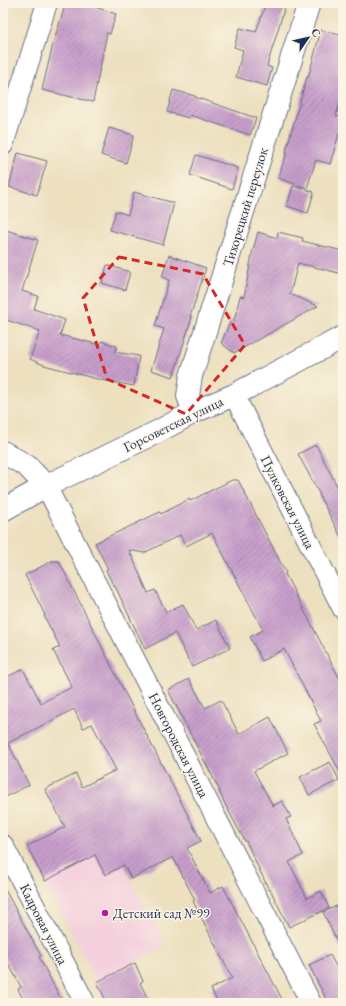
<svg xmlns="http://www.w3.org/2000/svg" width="346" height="1006" viewBox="0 0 346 1006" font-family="'EB Garamond',serif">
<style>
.built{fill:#f4cfdd}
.building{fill:url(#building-hatch)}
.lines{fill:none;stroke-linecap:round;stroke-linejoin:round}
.minor-casing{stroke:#646d80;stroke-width:22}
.tertiary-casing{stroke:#646d80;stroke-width:24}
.minor{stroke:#fff;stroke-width:20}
.tertiary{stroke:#fff;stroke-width:22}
.marked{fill:none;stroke:#d62828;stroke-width:3;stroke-dasharray:8 5;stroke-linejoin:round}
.poi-dot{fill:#b5179e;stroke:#fcf5e5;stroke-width:1.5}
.labels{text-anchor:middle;stroke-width:3;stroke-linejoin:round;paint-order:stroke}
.street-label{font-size:14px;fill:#1b2f5e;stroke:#fcf5e5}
.poi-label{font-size:14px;fill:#1b2f5e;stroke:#fcf5e5;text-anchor:start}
</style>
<defs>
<pattern id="building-hatch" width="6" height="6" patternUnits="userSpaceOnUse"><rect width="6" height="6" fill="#c89ecb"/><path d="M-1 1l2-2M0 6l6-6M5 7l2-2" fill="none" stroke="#a281a8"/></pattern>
</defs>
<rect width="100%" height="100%" fill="#fcf5e5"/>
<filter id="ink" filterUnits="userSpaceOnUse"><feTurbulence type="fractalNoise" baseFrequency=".025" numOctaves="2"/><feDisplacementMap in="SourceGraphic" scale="8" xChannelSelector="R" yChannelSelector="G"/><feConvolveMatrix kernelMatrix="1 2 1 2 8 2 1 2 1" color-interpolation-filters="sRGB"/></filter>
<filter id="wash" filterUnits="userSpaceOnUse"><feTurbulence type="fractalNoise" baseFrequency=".012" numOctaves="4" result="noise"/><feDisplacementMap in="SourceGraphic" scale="16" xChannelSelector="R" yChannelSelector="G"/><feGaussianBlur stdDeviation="0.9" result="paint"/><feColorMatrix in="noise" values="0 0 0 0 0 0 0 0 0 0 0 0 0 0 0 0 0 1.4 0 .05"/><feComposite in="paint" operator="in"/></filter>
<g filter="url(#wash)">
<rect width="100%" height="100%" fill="#ede0bf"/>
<path class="built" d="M93,812l73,133 -69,37 -70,-136z"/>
<g id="blocks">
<g class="building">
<path d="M66,3h17l33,11 -6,20 -3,-1 -14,69 -51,-12 12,-50z"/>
<path d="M266,3h20l-19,63 5,2 -5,18 -31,-9 7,-27 -9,-3 6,-19 16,4z"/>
<path d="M321,30l22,6v57l-7,23 7,2v17l-4,-1 -9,30 -14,-4 -9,28 -29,-10 9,-26 -1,-1 6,-22 15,-52 1,1z"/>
<path d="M173,90l22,6v1l61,21 -6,17 -60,-20 -1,3 -22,-6z"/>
<path d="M109,128l25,7 -8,28 -25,-8z"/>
<path d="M18,153l29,8 -10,34 -28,-8z"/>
<path d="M196,155l42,13 -6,21 -42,-14z"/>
<path d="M293,186l21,6 -6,21 -21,-7z"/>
<path d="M134,192l40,11 -11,42 -53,-15 6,-19 12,4z"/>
<path d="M3,229l35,11 -16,51 16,5 -4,13 31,11 -5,15 40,10 1,-4 16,5 -2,6 24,4 -5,30 -33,-6 -57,-15 -14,-6 10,-28 -37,-12z"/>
<path d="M258,232l19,6 1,-6 25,6 -1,3 41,10v23l-45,-11 -8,31 28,12 -84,47 -13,-10 10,-23 3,1 6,-25 4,1 8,-43z"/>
<path d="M169,255l37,13 -16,49h2l-19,60 -22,-7 13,-41 -9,-3 14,-46 -7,-3z"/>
<path d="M107,265l23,7 -5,18 -23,-7z"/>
<path d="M316,445l21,41 6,-3v58l-24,-46h1l-22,-41z"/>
<path d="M232,480h6l48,93 -1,1 58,111v92l-29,-53 7,-3 -37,-72 -22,12 -12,-24 13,-7 -51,-97 -26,13 -6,-11 -36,18 -15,-3 19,43 7,-3 11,22 17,-8 13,26 20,-10 14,28 -38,19 -17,-34 -30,16 -31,-65 -1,1 -7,-15 2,-1 -13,-26 65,-31 1,2 28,-15 1,2z"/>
<path d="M52,561h7l64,128 78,152 -14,7 23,45 13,-7 61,117h-66l-7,-14 21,-11 -39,-77 2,-1 -22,-43 -42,22 -7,-14 -19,10 -10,-20 -50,26 -18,-35 38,-19 -20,-38 31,-15 6,13 34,-17 -24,-46 -9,4 -9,-19 -66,34 21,42 -26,13v-119l20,-10 18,34 31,-16 -19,-37 7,-3 -16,-31 1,-1 -20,-40z"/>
<path d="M189,679l16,29 16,-8 18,34 31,-17 18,36 -34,18 19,35 9,-5 9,16 -5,2 17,36 -14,7 18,36 14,-7 8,17 -40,19 -19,-38 -1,1 -23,-49h-1l-19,-35 -7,-15h1l-52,-101z"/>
<path d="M330,762l9,18 -30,15 -9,-18z"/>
<path d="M3,886l38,70 -2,1 24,46h-38l-7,-14 3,-2 -18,-34z"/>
<path d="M343,903v51l-20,-42z"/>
<path d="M330,955l13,24v24h-15l-19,-38z"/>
<path d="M135,963l8,18 -3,2 10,20h-43l-10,-21z"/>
</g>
</g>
</g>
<g filter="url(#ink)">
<use href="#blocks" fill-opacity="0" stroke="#646d80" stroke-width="1"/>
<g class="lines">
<g class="minor-casing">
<g id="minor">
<path d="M3,145l44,-142"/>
<path d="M234,395l109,214"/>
<path d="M46,486l265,517"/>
<path d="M3,845l82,158"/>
</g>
</g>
<g class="tertiary-casing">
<g id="tertiary">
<path d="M194,412l-6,-16 3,-20 118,-373"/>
<path d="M3,452l24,14 19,20"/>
<path d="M3,510l43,-24 113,-55 35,-19 40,-17 109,-58"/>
</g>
</g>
<use href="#minor" class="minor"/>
<use href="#tertiary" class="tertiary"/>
</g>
</g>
<path class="marked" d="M119,257l84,17 42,71 -59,69 -79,-35 -24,-81z"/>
<circle class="poi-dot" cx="105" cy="913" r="4"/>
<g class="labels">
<g class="street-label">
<text transform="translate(245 207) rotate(-73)" y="5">Тихорецкий переулок</text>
<text transform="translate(173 424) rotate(-26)" y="5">Горсоветская улица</text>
<text transform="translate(288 502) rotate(63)" y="5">Пулковская улица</text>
<text transform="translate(179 745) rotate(63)" y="5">Новгородская улица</text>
<text transform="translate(44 924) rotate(63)" y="5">Кадровая улица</text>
</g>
<g class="poi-label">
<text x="113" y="918">Детский сад №99</text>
</g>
</g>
<rect width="346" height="1006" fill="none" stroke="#fcf5e5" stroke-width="16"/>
<g transform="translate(308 38) rotate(56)" stroke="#fcf5e5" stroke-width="3" paint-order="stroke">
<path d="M0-3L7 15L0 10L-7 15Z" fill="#1b2f5e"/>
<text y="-6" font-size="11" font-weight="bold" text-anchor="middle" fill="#1b2f5e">С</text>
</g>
</svg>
